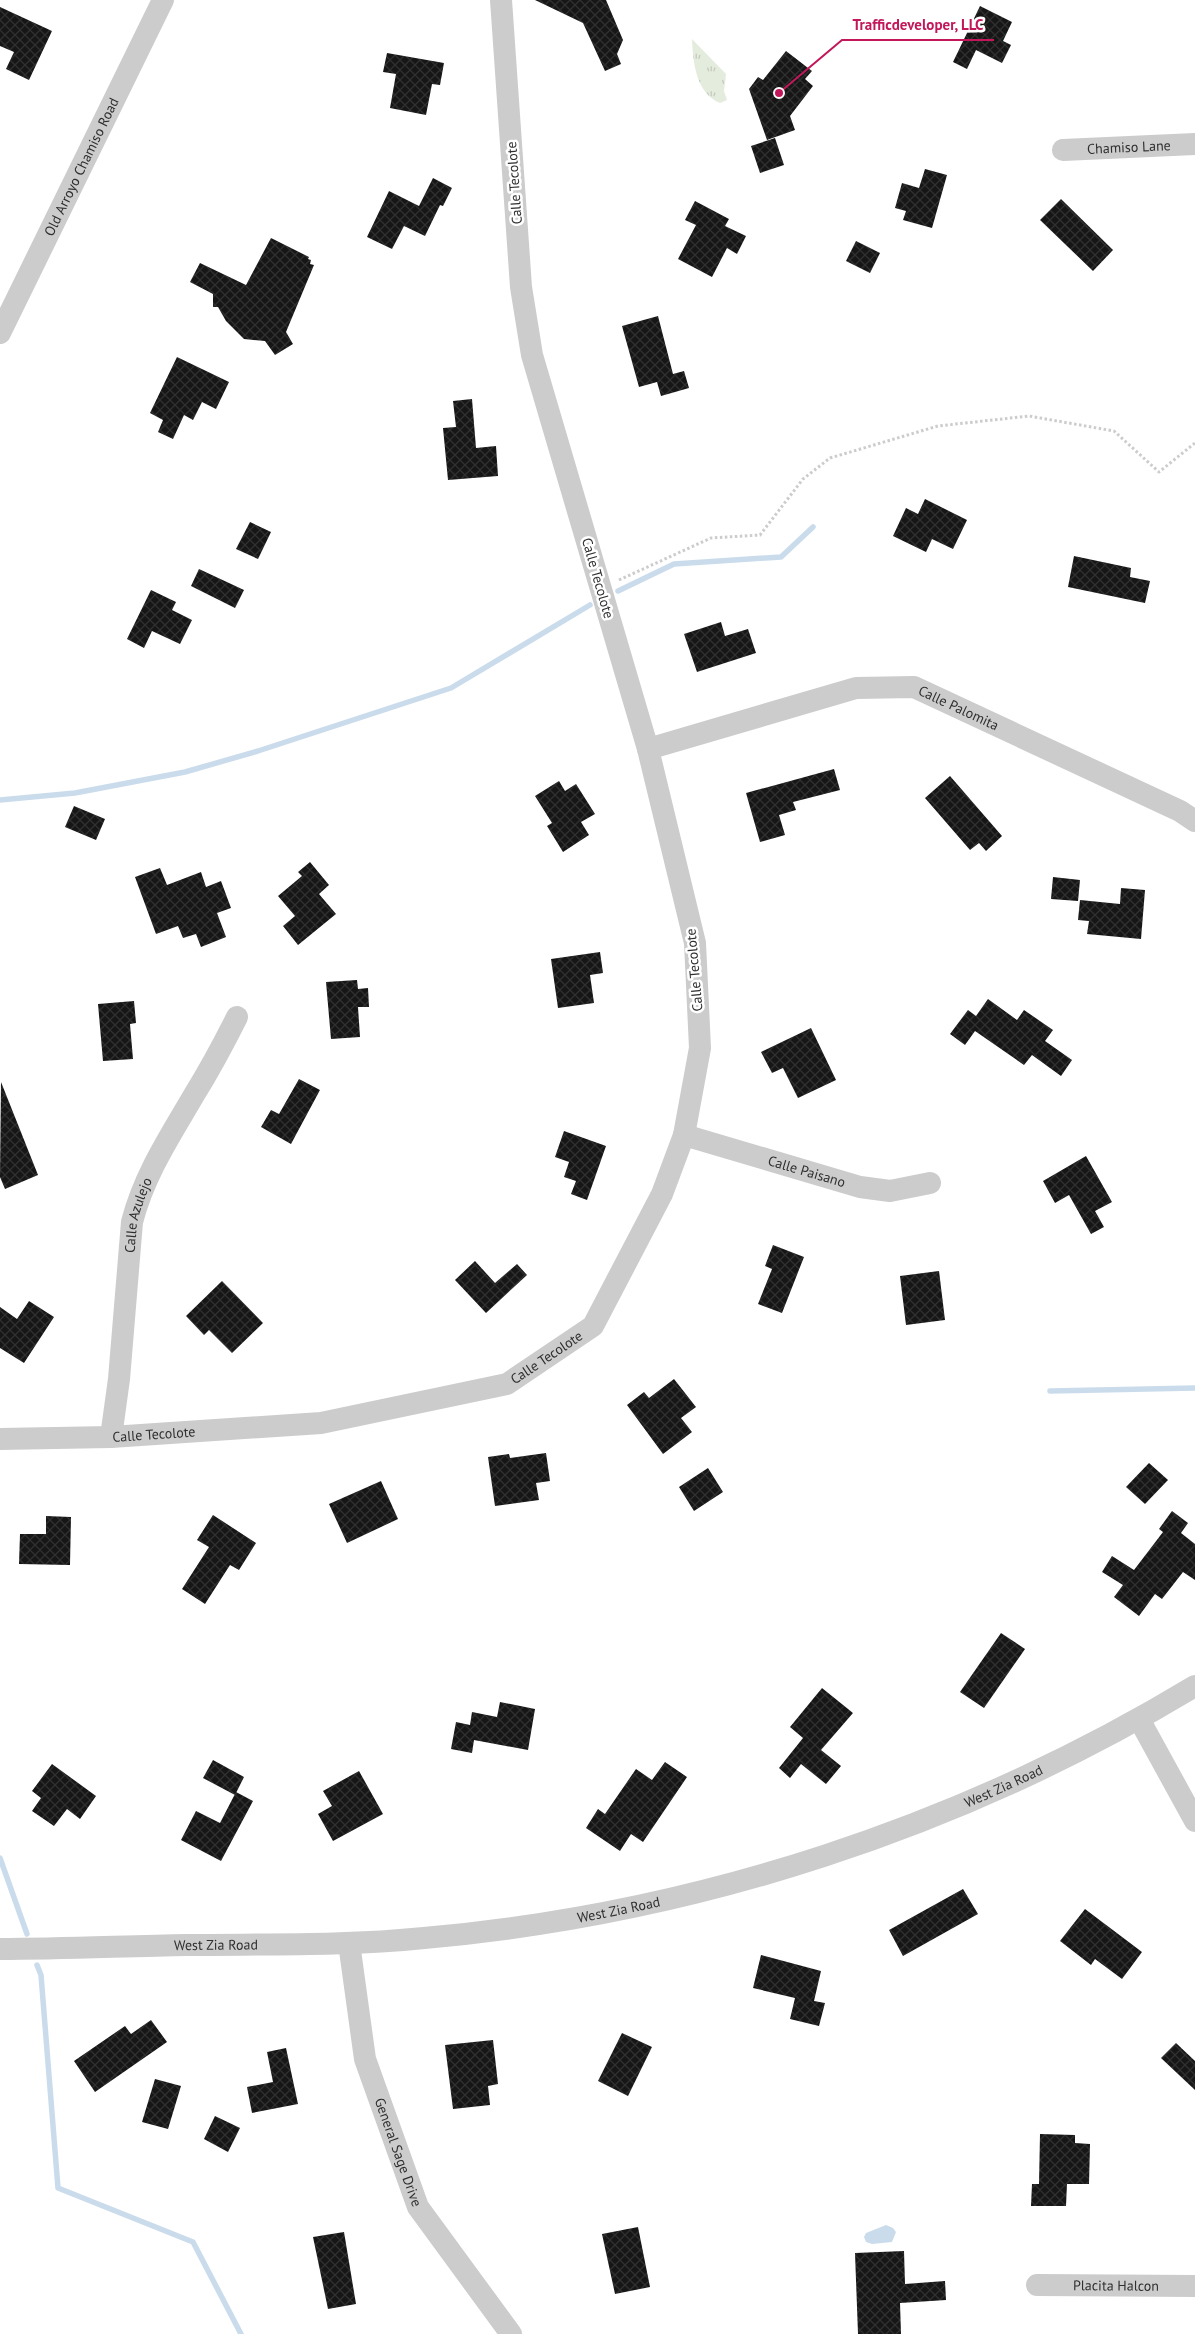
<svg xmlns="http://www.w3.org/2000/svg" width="1195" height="2334" viewBox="0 0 1195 2334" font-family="'PT Sans',sans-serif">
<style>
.grass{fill:url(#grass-tufts)}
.water{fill:#cadcec}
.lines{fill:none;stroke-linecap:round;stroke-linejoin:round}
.stream{stroke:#cadcec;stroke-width:5.5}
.building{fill:url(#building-cross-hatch)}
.path{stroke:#ccc;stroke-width:3;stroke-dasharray:2.5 2.5;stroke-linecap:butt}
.minor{stroke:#ccc;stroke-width:22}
.labels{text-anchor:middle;stroke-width:5;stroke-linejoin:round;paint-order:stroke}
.street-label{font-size:14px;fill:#2f2f2f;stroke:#fff}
.leader{fill:none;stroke:#c2185b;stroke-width:2}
.callout-dot{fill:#c2185b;stroke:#fff;stroke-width:2}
.callout-label{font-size:15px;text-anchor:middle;font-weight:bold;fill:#c2185b;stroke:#fff;stroke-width:5;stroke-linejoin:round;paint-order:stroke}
</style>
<defs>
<pattern id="grass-tufts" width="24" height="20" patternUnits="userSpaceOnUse" patternTransform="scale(1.25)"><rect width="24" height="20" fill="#e4ecdd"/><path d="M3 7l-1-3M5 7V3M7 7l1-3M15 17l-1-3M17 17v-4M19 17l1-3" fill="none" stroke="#c4cbbe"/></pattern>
<pattern id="building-cross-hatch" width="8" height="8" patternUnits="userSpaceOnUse" patternTransform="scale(1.25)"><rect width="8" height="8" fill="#161616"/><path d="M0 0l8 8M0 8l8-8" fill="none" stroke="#303030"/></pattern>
</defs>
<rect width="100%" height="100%" fill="#fff"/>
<path class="grass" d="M692,39l34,35 -2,17 3,9 -7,3c-24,-10 -27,-40 -28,-64z"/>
<path class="water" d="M886,2225l7,3 3,4 -4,10 -20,2 -6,-2 -2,-5 2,-4z"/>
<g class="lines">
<g class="stream">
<path d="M618,591l56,-27 107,-7 32,-30"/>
<path d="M0,800l75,-7 110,-21 73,-21 193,-63 139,-83"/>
<path d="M1050,1391l145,-3"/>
<path d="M0,1858l27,76"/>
<path d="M37,1965l4,10 17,213 135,54 48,92"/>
</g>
</g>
<g class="building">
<path d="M535,0h71l17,40 -6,14 4,10 -16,7 -22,-48z"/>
<path d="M980,6l32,16 -9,19 8,4 -9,18 -26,-13 -9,19 -14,-7z"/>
<path d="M0,7l52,24 -23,49 -23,-11 8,-17 -14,-6z"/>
<path d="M786,51l26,20 -7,8 8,7 -23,30 5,14 -28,10 -18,-51 9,-12 5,3z"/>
<path d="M387,53l57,10 -4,22 -8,-1 -6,31 -36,-7 6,-34 -13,-2z"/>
<path d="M775,138l9,27 -24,8 -9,-27z"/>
<path d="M925,169l22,6 -15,53 -29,-8 3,-9 -11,-3 7,-25 17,5z"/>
<path d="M433,178l19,10 -9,18 -3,-1 -15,31 -21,-10 -12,23 -25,-12 22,-46 30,15z"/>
<path d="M1061,199l52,51 -20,21 -53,-51z"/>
<path d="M695,201l34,18 -4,7 21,10 -9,18 -10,-6 -15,29 -34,-18 18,-34 -11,-5z"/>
<path d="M271,238l38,19 -1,2 3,1 -1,4 4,1 -28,67 7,12 -18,11 -10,-14 -21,-2 -18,-18 -8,-14h-5v-13l-23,-12 10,-19 46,22z"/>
<path d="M856,241l24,12 -10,20 -24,-12z"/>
<path d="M658,316l15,58 11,-3 5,17 -28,8 -4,-14 -18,5 -17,-61z"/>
<path d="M177,357l52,25 -13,27 -14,-7 -9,18 -9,-5 -11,24 -15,-7 5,-12 -13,-7z"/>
<path d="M472,399l4,49 20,-2 2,30 -50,4 -5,-52 13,-1 -3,-26z"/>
<path d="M925,499l42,21 -14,29 -21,-10 -6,13 -33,-16 13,-28 12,6z"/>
<path d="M250,522l21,10 -13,27 -22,-10z"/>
<path d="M1074,556l57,12 -1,9 20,4 -5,22 -77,-16z"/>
<path d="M199,569l45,21 -9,18 -44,-22z"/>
<path d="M151,590l25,12 -4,8 20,10 -12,24 -28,-13 -8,17 -17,-9z"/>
<path d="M721,622l4,14 23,-7 8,24 -59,19 -13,-38z"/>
<path d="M834,769l6,21 -47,12 3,8 -17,5 6,20 -25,7 -14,-49z"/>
<path d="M950,776l52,60 -16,15 -7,-8 -9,7 -45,-52z"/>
<path d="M559,781l6,10 11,-7 19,30 -14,8 8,13 -26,17 -16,-26 5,-3 -17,-27z"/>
<path d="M74,806l31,13 -9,21 -31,-13z"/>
<path d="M310,862l19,23 -10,9 17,20 -38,31 -15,-19 12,-10 -17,-20 24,-20 -4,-4z"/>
<path d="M160,868l7,17 34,-13 5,15 15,-6 10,27 -14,5 9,24 -25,10 -5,-13 -13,4 -5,-12 -22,8 -21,-57z"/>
<path d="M1053,877l27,3 -2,21 -27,-2z"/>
<path d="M1121,888l24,2 -4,49 -54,-5 2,-13 -11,-1 2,-20 40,4z"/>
<path d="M600,952l3,21 -13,2 4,28 -36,5 -7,-49z"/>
<path d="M357,980l1,9 10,-1 1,19h-11l2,30 -29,2 -5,-57z"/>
<path d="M988,999l29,21 7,-10 29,20 -8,11 27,19 -11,16 -29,-21 -8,10 -49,-34 -10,14 -15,-11 18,-24 8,6z"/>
<path d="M134,1001l2,22 -6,1 3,35 -30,2 -5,-57z"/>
<path d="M811,1028l25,52 -38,18 -15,-30 -11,5 -11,-21z"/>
<path d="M299,1079l21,11 -29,54 -30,-17 10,-17 8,4z"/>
<path d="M1,1082l37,93 -33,14 -5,-12z"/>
<path d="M564,1131l42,15 -19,54 -16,-6 5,-13 -12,-4 5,-15 -14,-5z"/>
<path d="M1086,1156l26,46 -17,9 9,16 -13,7 -22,-39 -14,8 -12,-22z"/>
<path d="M773,1245l31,12 -22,56 -24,-9 14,-35 -7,-3z"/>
<path d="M475,1261l20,22 22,-19 10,11 -41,38 -31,-33z"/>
<path d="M939,1271l6,49 -39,5 -6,-49z"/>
<path d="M222,1281l41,42 -31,30 -23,-23 -5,5 -18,-19z"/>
<path d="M29,1301l25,16 -30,46 -24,-15v-41l17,12z"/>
<path d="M674,1379l22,28 -15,11 11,14 -29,22 -36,-49 17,-13 5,6z"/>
<path d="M546,1453l4,28 -14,2 3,17 -44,6 -7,-49 21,-3 1,4z"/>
<path d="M1149,1463l19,17 -23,24 -19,-17z"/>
<path d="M708,1468l15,24 -29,19 -15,-24z"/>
<path d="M381,1481l17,38 -51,24 -18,-39z"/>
<path d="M1172,1511l16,12 -7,10 14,11v36l-12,-8 -21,27 -7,-5 -16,22 -25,-19 9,-12 -21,-13 10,-16 22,14 29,-38 -4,-3z"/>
<path d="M213,1515l43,28 -17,27 -9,-5 -25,39 -23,-15 27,-42 -12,-7z"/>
<path d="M46,1516l25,1 -1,48 -51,-1 1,-30h26z"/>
<path d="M1001,1633l24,16 -41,59 -24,-16z"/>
<path d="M822,1688l31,25 -32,37 20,16 -15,18 -25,-20 -11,14 -11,-10 24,-30 -13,-11z"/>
<path d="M500,1702l35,7 -7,41 -54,-10 -2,13 -21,-4 5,-27 14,3 2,-13 25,5z"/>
<path d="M213,1760l31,17 -9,18 -32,-17z"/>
<path d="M665,1762l22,15 -44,65 -12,-8 -11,17 -34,-23 12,-19 7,5 31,-45 16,11z"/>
<path d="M52,1764l44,32 -16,23 -13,-10 -13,17 -22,-15 9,-13 -9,-7z"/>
<path d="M359,1771l24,43 -50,27 -15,-27 14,-8 -9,-15z"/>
<path d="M236,1792l17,9 -32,60 -40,-21 15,-29 24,12z"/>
<path d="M963,1889l15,25 -75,42 -14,-26z"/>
<path d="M1085,1909l57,43 -20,27 -27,-20 -4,6 -31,-24z"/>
<path d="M761,1955l60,16 -7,30 11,2 -6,23 -29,-7 5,-21 -42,-10z"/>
<path d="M151,2020l16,22 -72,50 -21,-31 51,-35 6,8z"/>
<path d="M622,2033l30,14 -24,49 -30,-15z"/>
<path d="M493,2040l5,44 -10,2 2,19 -37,4 -8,-64z"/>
<path d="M1176,2043l19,18v29l-34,-32z"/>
<path d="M286,2048l12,56 -46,9 -5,-26 26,-5 -6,-30z"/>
<path d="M155,2079l26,7 -13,43 -26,-7z"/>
<path d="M215,2116l25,12 -12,24 -24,-13z"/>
<path d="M1040,2134l35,1v8l15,1 -1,40h-22l-1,22h-35l1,-22h7z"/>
<path d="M638,2227l12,60 -35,7 -13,-60z"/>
<path d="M344,2232l12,72 -28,5 -15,-72z"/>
<path d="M904,2251l1,33 40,-3 1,19 -46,3 1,31h-43l-3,-81z"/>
</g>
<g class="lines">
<path class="path" d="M619,580l92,-42 49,-3 43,-56 27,-21 108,-32 91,-10 85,15 45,41 36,-29"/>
<g class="minor">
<path id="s1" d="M1063,150l132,-6"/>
<path id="s2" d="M0,333l163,-333"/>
<path id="s3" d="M648,749l208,-61 58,-1 266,124 15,10"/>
<path id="s4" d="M684,1135l176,52 30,4 40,-8"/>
<path id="s5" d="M111,1437l8,-58 13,-157c12,-47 38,-86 62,-127 16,-26 30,-52 43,-78"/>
<path id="s6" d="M0,1439l111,-2 210,-14 186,-39 86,-58 69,-132 22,-59 16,-87 -5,-105 -47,-194 -116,-394 -11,-68 -20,-287"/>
<path d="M1139,1719l56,102"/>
<path id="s7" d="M349,1943l16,116 53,148 93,127"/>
<path id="s8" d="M0,1949c63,0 125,-3 187,-4 79,-1 159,1 237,-7 272,-24 538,-111 771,-252"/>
<path id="s9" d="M1037,2285l158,1"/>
</g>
</g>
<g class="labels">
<g class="street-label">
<text dy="5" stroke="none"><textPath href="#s1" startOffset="66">Chamiso Lane</textPath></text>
<text dy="5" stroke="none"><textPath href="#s2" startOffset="185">Old Arroyo Chamiso Road</textPath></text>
<text transform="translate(514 183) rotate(-94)" y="5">Calle Tecolote</text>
<text transform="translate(598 578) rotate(74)" y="5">Calle Tecolote</text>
<text dy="5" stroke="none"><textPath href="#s3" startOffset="324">Calle Palomita</textPath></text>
<text transform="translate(694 970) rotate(-95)" y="5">Calle Tecolote</text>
<text dy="5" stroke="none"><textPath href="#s4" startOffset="128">Calle Paisano</textPath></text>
<text dy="5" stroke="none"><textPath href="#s5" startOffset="224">Calle Azulejo</textPath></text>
<text dy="5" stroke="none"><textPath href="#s6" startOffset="559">Calle Tecolote</textPath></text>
<text dy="5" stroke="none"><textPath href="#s6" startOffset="154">Calle Tecolote</textPath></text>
<text dy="5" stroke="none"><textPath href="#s8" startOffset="1026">West Zia Road</textPath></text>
<text dy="5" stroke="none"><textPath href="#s8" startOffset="621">West Zia Road</textPath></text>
<text dy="5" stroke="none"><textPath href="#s8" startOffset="216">West Zia Road</textPath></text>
<text dy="5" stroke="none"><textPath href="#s7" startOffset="216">General Sage Drive</textPath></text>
<text dy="5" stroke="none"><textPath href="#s9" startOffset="79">Placita Halcon</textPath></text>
</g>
</g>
<path class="leader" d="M779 93L842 40H994"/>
<circle class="callout-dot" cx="779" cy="93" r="5"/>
<g class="callout-label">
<text x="918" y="30">Trafficdeveloper, LLC</text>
</g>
</svg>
